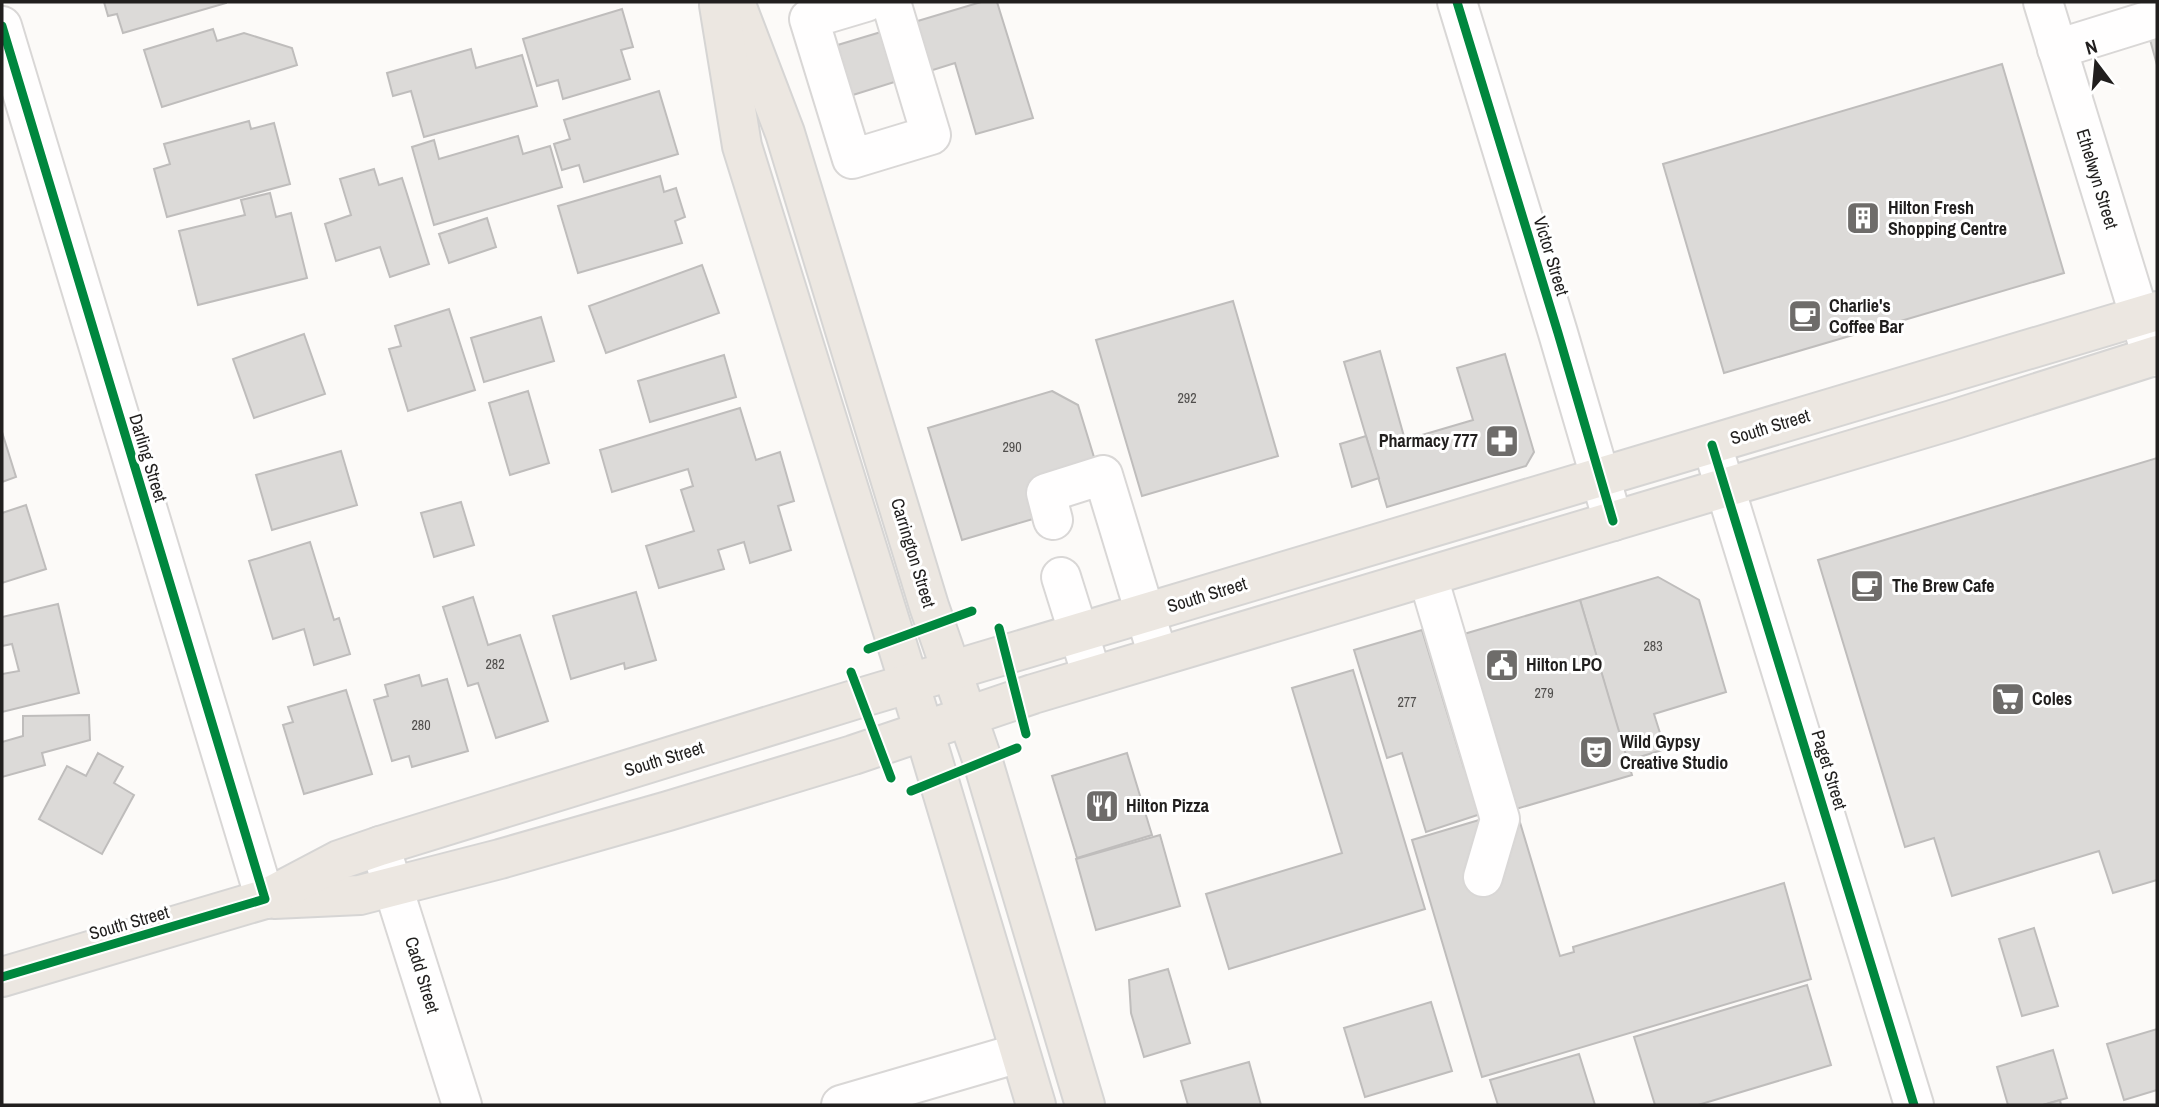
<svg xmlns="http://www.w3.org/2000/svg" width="2159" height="1107" viewBox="0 0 2159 1107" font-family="'Archivo Narrow',sans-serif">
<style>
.building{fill:#dcdad8;stroke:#bfbdbc;stroke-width:2}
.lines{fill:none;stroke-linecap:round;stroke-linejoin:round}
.minor-casing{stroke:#d9d7d6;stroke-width:42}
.major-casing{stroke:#d6d5d4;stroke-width:42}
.minor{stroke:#fffefe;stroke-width:38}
.major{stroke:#ece7e1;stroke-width:38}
.cycleway-casing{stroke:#fff;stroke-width:13}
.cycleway{stroke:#00873e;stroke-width:9}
.labels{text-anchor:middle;stroke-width:6;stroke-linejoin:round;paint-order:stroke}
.number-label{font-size:14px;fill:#504e4c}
.street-label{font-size:18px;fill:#211f1e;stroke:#fff}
.poi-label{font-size:18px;font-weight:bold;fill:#211f1e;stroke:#fff;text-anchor:start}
</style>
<rect width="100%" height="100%" fill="#fcfaf8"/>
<g class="building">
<path d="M104,2h122v1l-103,30 -6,-19 -9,2z"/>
<path d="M981,2h16l36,116 -57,16 -21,-71 -118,37 -16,-50z"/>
<path d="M622,9l11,38 -12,3 9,29 -67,20 -5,-19 -21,6 -14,-47z"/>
<path d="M2157,22v43l-11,-40z"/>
<path d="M213,29l4,12 27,-8 48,15 5,17 -135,42 -18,-57z"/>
<path d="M471,49l5,19 46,-13 15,51 -113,31 -13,-46 -18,5 -6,-23z"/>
<path d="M2002,64l62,209 -340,100 -61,-209z"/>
<path d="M659,91l19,63 -94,28 -5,-17 -17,5 -8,-26 16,-5 -6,-19z"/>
<path d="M249,121l2,8 23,-6 16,61 -123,33 -13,-48 16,-5 -6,-20z"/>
<path d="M518,136l5,18 27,-8 12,41 -128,38 -22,-78 22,-7 5,19z"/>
<path d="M374,169l5,16 23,-7 27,86 -39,13 -10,-30 -44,14 -11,-37 26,-9 -11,-36z"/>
<path d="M660,176l4,16 12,-4 9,29 -10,4 7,22 -104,30 -20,-67z"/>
<path d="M270,193l6,24 15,-4 16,65 -109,27 -19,-74 66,-16 -4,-15z"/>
<path d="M487,218l9,29 -47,16 -10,-29z"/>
<path d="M702,265l17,48 -113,40 -17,-47z"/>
<path d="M1233,301l45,155 -136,40 -46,-156z"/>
<path d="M449,309l26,81 -67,21 -19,-62 12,-3 -6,-20z"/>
<path d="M541,317l13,44 -70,21 -13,-44z"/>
<path d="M304,334l21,60 -71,24 -21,-59z"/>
<path d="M1380,351l25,89 68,-20 -16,-52 48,-14 29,98 -8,14 -139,41 -43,-145z"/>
<path d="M724,355l12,42 -86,25 -12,-41z"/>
<path d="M528,391l21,72 -39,12 -21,-72z"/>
<path d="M1052,391l26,14 19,62 -54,49 -81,24 -34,-112z"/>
<path d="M740,408l16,52 24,-8 14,49 -16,5 13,44 -41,13 -6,-21 -26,8 6,19 -65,19 -13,-42 48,-15 -13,-41 12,-4 -5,-17 -76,23 -12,-42z"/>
<path d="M2,432l14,45 -14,5z"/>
<path d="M1366,436l13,42 -27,9 -12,-43z"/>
<path d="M341,451l16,54 -85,25 -16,-55z"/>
<path d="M2157,458v422l-44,13 -14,-42 -147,45 -18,-58 -29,9 -87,-287z"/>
<path d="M461,502l13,43 -40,12 -13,-44z"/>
<path d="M26,505l20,64 -44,14v-70z"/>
<path d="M310,542l24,78 5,-2 11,36 -36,11 -10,-36 -31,10 -24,-78z"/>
<path d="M1658,577l41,23 27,92 -72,22 11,35 -38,12 -47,-161z"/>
<path d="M636,592l20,68 -31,9 -1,-6 -53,16 -18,-63z"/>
<path d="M473,597l15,48 32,-10 28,86 -52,17 -18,-55 -10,3 -25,-79z"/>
<path d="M1580,600l52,175 -116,34 -52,-175z"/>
<path d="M58,604l21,89 -77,19v-38l17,-3 -7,-27 -10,2v-29z"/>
<path d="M1422,630l42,138 36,-11 14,46 -88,29 -24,-79 -15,5 -33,-108z"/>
<path d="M1353,670l72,239 -196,60 -23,-75 136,-41 -50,-165z"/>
<path d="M419,675l3,11 25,-7 21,72 -56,16 -3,-11 -17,5 -18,-61 14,-4 -3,-11z"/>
<path d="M346,690l26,84 -68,20 -21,-69 10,-3 -5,-15z"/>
<path d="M89,715l1,25 -48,13 3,12 -43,12v-35l21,-6v-20z"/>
<path d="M98,753l25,14 -9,16 20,12 -32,59 -63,-35 28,-53 19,10z"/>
<path d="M1127,753l25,82 -75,23 -25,-82z"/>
<path d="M1516,809l44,147 14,-4 -1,-5 211,-64 27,96 -329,98 -70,-237z"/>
<path d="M1160,835l20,71 -84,24 -20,-71z"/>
<path d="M2034,928l24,78 -36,10 -23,-77z"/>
<path d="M1168,969l22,74 -46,14 -13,-44 -2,-33z"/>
<path d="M1807,985l24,80 -133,40h-43l-21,-68z"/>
<path d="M1431,1002l21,69 -87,26 -21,-69z"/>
<path d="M2157,1029v61l-33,10 -17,-56z"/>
<path d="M2053,1050l14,48 -24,7h-35l-11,-38z"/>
<path d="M1579,1054l16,51h-97l-8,-25z"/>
<path d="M1249,1062l12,43h-73l-7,-24z"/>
<path d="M2060,1100l1,5h-18z"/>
</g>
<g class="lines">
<g class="minor-casing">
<g id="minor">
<path d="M866,2l-57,17 43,140 79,-24 -40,-133"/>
<path d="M1457,2l101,331 55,188"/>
<path d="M2043,2l109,355"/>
<path d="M2,26l263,873"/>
<path d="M2057,49l100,-31"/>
<path d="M1712,445l202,660"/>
<path d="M1053,520l-7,-27 57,-18 55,181"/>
<path d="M1061,577l31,99"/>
<path d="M1428,577l72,242 -17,58"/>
<path d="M380,846l82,259"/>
<path d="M841,1105l178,-52"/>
</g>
</g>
<g class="major-casing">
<g id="major">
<path d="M735,2l50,131 144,473 54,156 102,343"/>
<path d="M719,5l23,141 182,585 112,374"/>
<path d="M274,899l86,-4 140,-36 168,-48 185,-56 180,-61 919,-274 205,-65"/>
<path d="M2,977l263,-78 74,-39 41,-14 480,-148 1297,-387"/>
</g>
</g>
<use href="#minor" class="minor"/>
<use href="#major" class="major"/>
<g class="cycleway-casing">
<g id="cycleway">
<path d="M1457,2l101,331 55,188"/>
<path d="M2,26l263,873 -263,78"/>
<path d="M1712,445l202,660"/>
<path d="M999,628l27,106"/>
<path d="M868,649l104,-38"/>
<path d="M851,672l40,106"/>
<path d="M911,791l106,-43"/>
</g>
</g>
<use href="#cycleway" class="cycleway"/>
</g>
<defs>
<g id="building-square" transform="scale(1.75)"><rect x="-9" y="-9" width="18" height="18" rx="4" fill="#6e6c6a" stroke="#fff"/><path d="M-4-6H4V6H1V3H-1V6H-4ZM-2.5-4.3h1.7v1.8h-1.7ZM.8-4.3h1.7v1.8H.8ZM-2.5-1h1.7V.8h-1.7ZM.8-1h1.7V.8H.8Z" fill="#fff"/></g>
<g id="cafe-square" transform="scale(1.75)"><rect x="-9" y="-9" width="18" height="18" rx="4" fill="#6e6c6a" stroke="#fff"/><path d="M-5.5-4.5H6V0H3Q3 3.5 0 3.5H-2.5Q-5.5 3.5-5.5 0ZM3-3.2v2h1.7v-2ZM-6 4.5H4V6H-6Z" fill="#fff"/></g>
<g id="pharmacy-square" transform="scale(1.75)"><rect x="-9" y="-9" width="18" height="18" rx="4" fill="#6e6c6a" stroke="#fff"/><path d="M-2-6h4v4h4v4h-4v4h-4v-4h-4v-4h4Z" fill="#fff"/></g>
<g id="civic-square" transform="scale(1.75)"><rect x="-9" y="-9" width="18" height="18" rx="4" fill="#6e6c6a" stroke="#fff"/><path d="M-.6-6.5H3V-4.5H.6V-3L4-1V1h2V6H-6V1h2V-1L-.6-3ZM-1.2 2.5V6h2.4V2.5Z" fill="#fff"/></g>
<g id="supermarket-square" transform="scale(1.75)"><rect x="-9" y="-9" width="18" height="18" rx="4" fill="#6e6c6a" stroke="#fff"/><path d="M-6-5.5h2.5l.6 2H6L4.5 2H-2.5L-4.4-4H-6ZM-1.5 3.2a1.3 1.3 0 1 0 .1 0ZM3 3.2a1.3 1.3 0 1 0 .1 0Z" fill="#fff"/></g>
<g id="theatre-square" transform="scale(1.75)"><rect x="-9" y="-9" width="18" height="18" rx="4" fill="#6e6c6a" stroke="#fff"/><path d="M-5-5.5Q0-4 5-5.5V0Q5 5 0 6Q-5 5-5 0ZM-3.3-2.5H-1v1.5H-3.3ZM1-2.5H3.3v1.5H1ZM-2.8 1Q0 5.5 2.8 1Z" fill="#fff"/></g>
<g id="restaurant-square" transform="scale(1.75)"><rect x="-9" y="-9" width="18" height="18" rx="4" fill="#6e6c6a" stroke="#fff"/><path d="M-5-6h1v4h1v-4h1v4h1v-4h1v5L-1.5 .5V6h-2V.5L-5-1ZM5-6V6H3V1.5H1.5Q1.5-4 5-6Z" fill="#fff"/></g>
</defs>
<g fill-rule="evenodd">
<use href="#building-square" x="1863" y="218"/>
<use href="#cafe-square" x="1805" y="316"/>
<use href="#pharmacy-square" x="1502" y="441"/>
<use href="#cafe-square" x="1867" y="586"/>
<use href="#civic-square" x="1502" y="665"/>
<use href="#supermarket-square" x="2008" y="699"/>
<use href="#theatre-square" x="1596" y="752"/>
<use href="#restaurant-square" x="1102" y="806"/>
</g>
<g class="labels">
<g class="number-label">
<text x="1187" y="403">292</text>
<text x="1012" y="452">290</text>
<text x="1653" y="651">283</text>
<text x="495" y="669">282</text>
<text x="1544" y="698">279</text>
<text x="1407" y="707">277</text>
<text x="421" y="730">280</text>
</g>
<g class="street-label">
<text transform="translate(2097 179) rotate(73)" y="6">Ethelwyn Street</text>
<text transform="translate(1551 256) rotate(73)" y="6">Victor Street</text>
<text transform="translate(1770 427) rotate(-17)" y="6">South Street</text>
<text transform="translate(148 458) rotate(73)" y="6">Darling Street</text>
<text transform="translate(913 553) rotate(73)" y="6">Carrington Street</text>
<text transform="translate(1207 595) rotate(-17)" y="6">South Street</text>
<text transform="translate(664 759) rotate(-17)" y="6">South Street</text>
<text transform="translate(1829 770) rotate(73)" y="6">Paget Street</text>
<text transform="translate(129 923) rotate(-16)" y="6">South Street</text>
<text transform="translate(422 975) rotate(73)" y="6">Cadd Street</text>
</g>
<g class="poi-label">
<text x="1888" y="214">Hilton Fresh<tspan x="1888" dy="21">Shopping Centre</tspan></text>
<text x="1829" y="312">Charlie's<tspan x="1829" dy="21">Coffee Bar</tspan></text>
<text x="1478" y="447" text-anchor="end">Pharmacy 777</text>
<text x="1892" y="592">The Brew Cafe</text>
<text x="1526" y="671">Hilton LPO</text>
<text x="2032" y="705">Coles</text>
<text x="1620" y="748">Wild Gypsy<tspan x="1620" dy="21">Creative Studio</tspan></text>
<text x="1126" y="812">Hilton Pizza</text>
</g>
</g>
<rect width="2159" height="1107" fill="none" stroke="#211f1e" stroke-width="7"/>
<g transform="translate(2096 63) rotate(344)" stroke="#ffffff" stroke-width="5" paint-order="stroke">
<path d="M0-5L12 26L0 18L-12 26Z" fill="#211f1e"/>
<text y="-10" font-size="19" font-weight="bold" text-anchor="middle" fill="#211f1e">N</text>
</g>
</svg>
